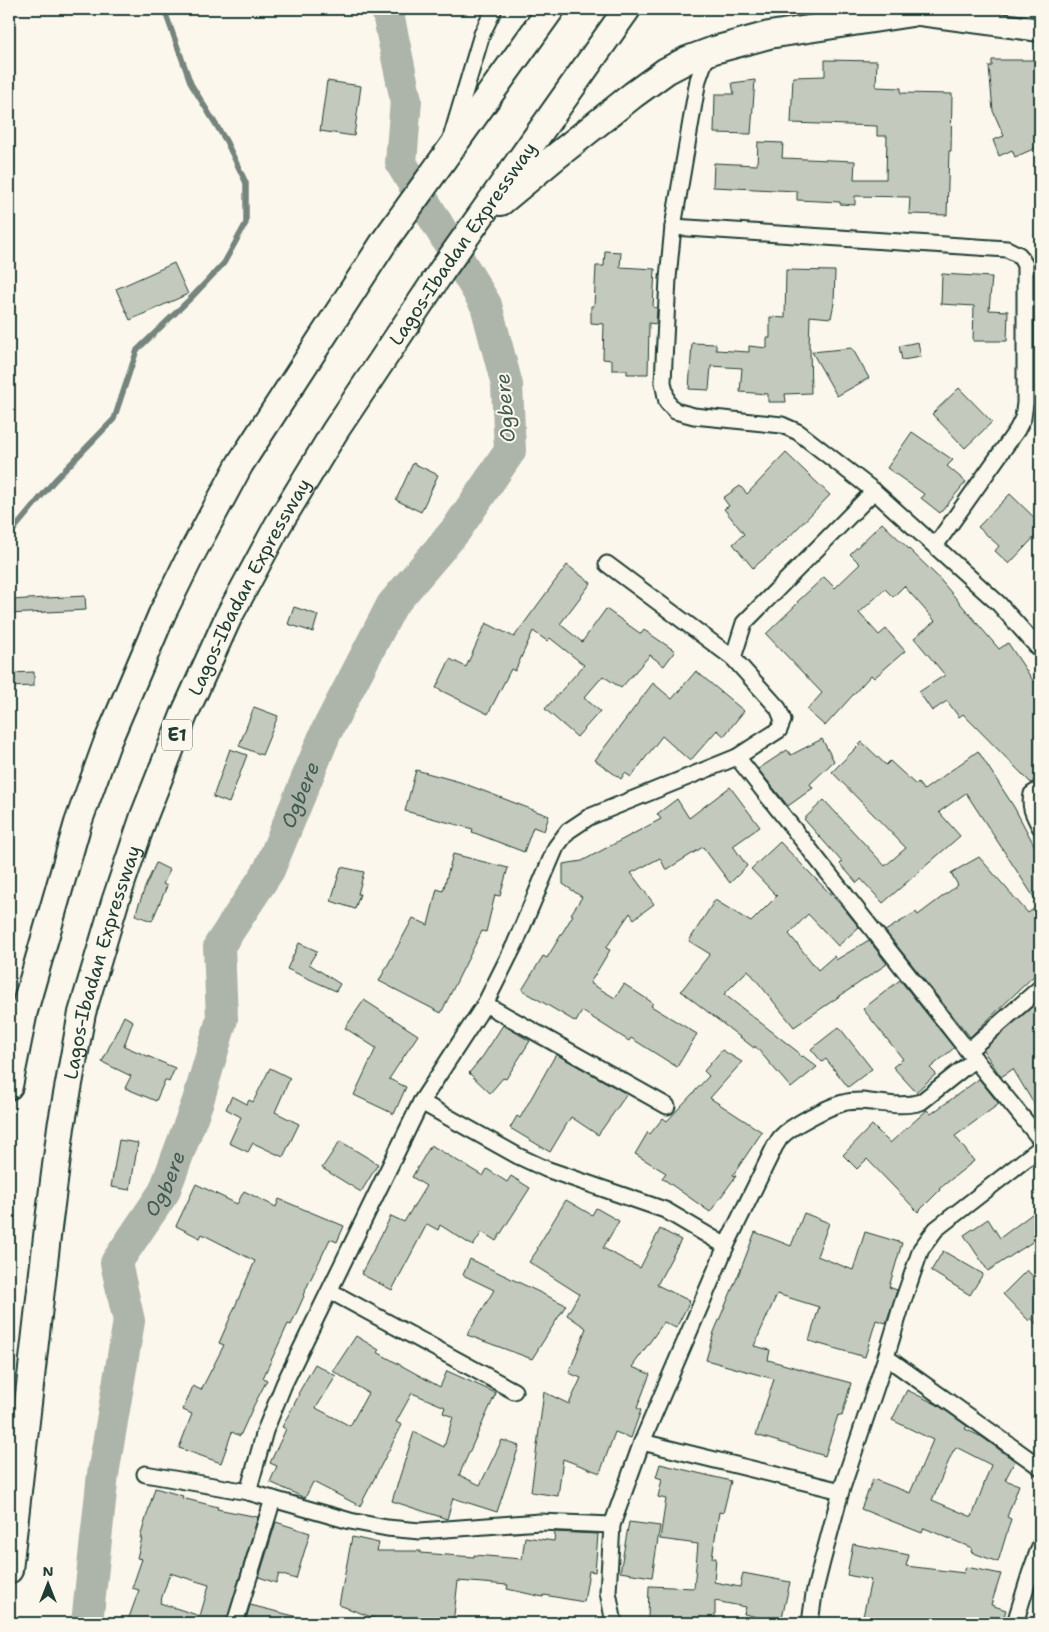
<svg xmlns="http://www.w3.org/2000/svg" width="1049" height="1632" viewBox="0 0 1049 1632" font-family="'Shantell Sans',sans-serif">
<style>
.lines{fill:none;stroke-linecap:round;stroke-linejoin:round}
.stream{stroke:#74847b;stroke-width:5.5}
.river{stroke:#adb4aa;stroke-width:32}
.building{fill:#c4c9be;stroke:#1f3d34;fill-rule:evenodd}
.street-casing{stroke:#1f3d34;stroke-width:19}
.primary-casing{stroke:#1f3d34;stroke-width:26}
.highway-casing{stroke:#1f3d34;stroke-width:30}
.street{stroke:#fbf7ec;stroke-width:15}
.primary{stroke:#fbf7ec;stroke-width:22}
.highway{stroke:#fbf7ec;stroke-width:26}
.labels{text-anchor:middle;stroke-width:4;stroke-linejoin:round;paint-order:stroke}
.shield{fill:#fbf7ec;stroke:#61756b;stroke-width:1}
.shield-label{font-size:18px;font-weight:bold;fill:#1f3d34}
.street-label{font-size:19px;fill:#1f3d34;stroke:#fbf7ec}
.water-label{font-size:20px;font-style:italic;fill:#425b52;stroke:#fbf7ec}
</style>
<rect width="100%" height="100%" fill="#fbf7ec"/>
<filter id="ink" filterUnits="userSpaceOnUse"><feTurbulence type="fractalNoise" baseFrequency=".02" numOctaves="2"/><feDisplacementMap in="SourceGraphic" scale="10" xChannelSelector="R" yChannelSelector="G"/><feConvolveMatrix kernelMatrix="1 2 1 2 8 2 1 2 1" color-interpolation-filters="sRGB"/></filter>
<g filter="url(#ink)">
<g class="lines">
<path class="stream" d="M9,531l6,-3 39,-47 60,-62 23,-69 54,-52 33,-35 22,-40v-40l-20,-42 -35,-57 -27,-75"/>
<path class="river" id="s1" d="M87,1623l16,-149 26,-153 -13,-58 48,-71 34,-91 24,-82 -3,-73 50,-76 57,-138 66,-127 64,-75 54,-79 -3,-66 -21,-80 -85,-142 5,-63 -19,-91"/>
</g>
<g class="building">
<path d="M825,60l52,1 -1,26 25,1v5l51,1 -1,57h-2l-2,64 -38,-1 1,-17 -55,-1v9l-15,-1v-2l-43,-2v-9l-84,-4 1,-24 43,2 1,-23 25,1 -1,15 73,3 -1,18h32l1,-43h-10v-10l-86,-3 2,-46 32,-1z"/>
<path d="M992,60h48v86l-25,11 -3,-7 -13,6 -6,-16 11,-4 -11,-25 -4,-45h3z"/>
<path d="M755,80l-4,54 -37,-1 1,-39h19l-2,-11z"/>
<path d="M327,81l34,5 -7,50 -34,-5z"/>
<path d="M605,251l16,1 -1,15 35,2 -2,38 4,1 -1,16 -7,-1 -1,51h-21v-4h-15v-10l-9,-1 1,-35 -13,-1v-17h3l2,-40h8z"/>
<path d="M174,263l14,31 -58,26 -14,-31z"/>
<path d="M786,270l49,1 -1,32 -3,15 -21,-2 -1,32h1l1,45 -26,1 1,8h-18v-8l-28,-2 2,-24 -31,-2 -2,24 -20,-1 3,-46 24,1v6l33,2v-6l18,2v-10h3v-21l15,1z"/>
<path d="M942,274l50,3 -3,33 19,1 -1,30h-34l1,-35 -33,-2z"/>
<path d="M918,342l3,15 -19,3 -3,-14z"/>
<path d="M852,348l17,30 -32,18 -25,-44z"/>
<path d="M959,388l33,34 -27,26 -33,-34z"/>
<path d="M912,432l41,28 -6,6 19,16 -26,31 -19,-15 3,-4 -37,-26z"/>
<path d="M786,453l44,42 -45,46 -32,27 -20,-24 11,-10 -20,-25 5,-3 -6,-8 17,-12 7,8z"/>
<path d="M413,463l25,12 -17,37 -25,-12z"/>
<path d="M1010,494l30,29v8l-31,33 -14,-13 4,-5 -21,-19z"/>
<path d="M882,523l55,53 62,73 9,-6 26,39 6,-5v99l-9,7 -68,-69 -4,3 -12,-16 -15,10 -13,-19 26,-17 -31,-37 21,-17 -31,-35 -11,11 -8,-8 -26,24 20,22 7,-6 19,22 -31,27 -3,-3 -46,51 -18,-16 15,-17 -56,-59 32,-31 -1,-1 27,-25 11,11 25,-24 -10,-10z"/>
<path d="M567,565l24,18 -31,41 22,18 24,-33 35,25 3,-4 31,21 -11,15 -14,-11 -29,33 -18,-12 -19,22 16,13 -23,26 -32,-28 39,-44 -34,-27 -3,3 -14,-10 -18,40 -4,-2 -23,45 -52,-26 14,-29 16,8 20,-44 28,14z"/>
<path d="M85,596l1,14 -77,4v-14z"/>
<path d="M294,607l24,8 -5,17 -25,-8z"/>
<path d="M696,671l48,40 -20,25 -7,-6 -27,31 -28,-25 -31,41 -6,-4 -4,6 -26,-19 58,-77 19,16z"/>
<path d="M34,672v14l-25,1v-14z"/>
<path d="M254,707l24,9 -16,39 -23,-9z"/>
<path d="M822,739l12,22 -24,23 3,4 -25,18 -30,-37 29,-19 4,5z"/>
<path d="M862,742l24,23 4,-4 26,24 2,-2 6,7 54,-39 36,56 26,49v114l-70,67 -85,-106 31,-19 2,3 40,-30 -7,-12 28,-16 49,56 11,-8 -73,-112 -27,19 21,24 -77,67 -22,-24 -4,4 -17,-19 2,-2 -38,-43 20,-19 61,66 21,-18 -74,-76z"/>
<path d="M230,749l17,6 -18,48 -16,-6z"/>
<path d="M416,770l44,12 89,34 -5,15 -11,-4 -9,25 -52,-20 1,-3 -68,-18z"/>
<path d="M730,787l30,40 -27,19 14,20 -17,17 -27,-36 -37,23 -6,-12 -29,15 23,31 -20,15 -4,-6 -24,35 4,2 -20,33 25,15 9,-14 29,19 -2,3 46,28 -20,33 -46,-29 -2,3 -47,-30 -6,11 -54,-32 21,-34 4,2 26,-43 -2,-1 11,-17 -19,-13v-20l19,-3 79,-42 -4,-5 20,-15 12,19z"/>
<path d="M780,842l61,63 18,22 -21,19 -30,-32 -19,20 29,36 16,-14 2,4 33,-20 18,24 -93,63 -46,-57 -24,24 74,58 3,5 2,-1 14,11 -26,21 -36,-42 -1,2 -73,-57 29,-37 -21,-13 26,-41 36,22 26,-26 -26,-27z"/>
<path d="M453,854l55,14 -8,28 -5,-1 -9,37 -4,-1 -41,82 -62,-32 34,-63 15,7 9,-36 6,2z"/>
<path d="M156,863l14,7 -7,14 4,2 -15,35 -17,-6 11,-30z"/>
<path d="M341,867l23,5 -6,22h2l-5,15 -24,-8z"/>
<path d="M299,943l18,8 -8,13 31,20 -4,7 -49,-22z"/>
<path d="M900,980l54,68 -24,20 6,6 -20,18 -23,-25 10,-8 -40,-50z"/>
<path d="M364,1000l54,35 -29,44 17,8 -12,27 -40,-19 22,-47 -31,-20z"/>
<path d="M1040,1002v112l-27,-45 -12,8 -18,-27 49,-43z"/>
<path d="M124,1016l9,5 -9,25 51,22 -6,14 -4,-2 -9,21 -31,-13 6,-12 -29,-14z"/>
<path d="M503,1025l27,16 -24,38 -3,-1 -13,15 -21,-20 14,-17z"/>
<path d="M839,1027l33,42 -24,18 -22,-28 -4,3 -11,-13z"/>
<path d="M722,1050l20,12 -32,36 52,34 -29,43 3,1 -26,36 -48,-34 4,-5 -31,-19 13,-22 2,2 13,-16 4,3 42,-45 -5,-5z"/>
<path d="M556,1054l71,40 -29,41 -27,-18 -21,35 -40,-24 7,-12 3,2z"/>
<path d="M270,1068l20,10 -15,34 24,12 -16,33 -30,-14 -5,9 -19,-9 12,-26 -15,-8 6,-13 15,8 2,-4 4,2z"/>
<path d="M979,1079l20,25 -44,32 19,25 -35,28 1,1 -22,22 -51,-53 -10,10 -14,-14 29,-30 18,18 37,-33 4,4z"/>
<path d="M119,1140l19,3 -8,47 -19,-3z"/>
<path d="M340,1141l38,23 -17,28 -39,-24z"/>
<path d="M431,1145l52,31 4,-7 20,13 4,-6 19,12 -34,53 -14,-9 -9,14 -33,-21 -2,5 -11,-6 -35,66 -31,-16 30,-58 13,6 22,-36 -14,-9z"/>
<path d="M196,1184l41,20 7,-13 32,16 3,-8 65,27 -7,16 -7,-3 -27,56 1,1 -13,29 -3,-1 -25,54 4,2 -13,25 -14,31 -8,-4 -11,31 -42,-15 13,-34 -9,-4 10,-24 8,4 23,-45 -5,-2 36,-82 -53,-27 -2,4 -24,-12z"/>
<path d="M566,1200l26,15 4,-7 23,13 -16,27 37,20 20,-39 21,11 -24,45 33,16 -14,27 -12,-6 -32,45 18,7 -13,34 4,2 -10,28 -16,-6 -15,41 -37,-14 -5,37 -27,-4 13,-100 25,12 12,-26 -12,-5 17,-45 -19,-13 12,-21 -50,-32 9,-13 -1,-1z"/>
<path d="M1040,1208v29l-52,34 -24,-36 24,-16 12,19z"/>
<path d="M804,1213l25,10 -12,33 36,14 12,-38 37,11 -13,44 8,3 -11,33 -10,-3 -11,37 -56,-16 10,-34 -42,-13 -23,52 16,4 -2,10 83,23 -9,33 -4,-1 -13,41 -69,-21 18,-56 -68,-19 8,-28 28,-66 13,-34 36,14z"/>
<path d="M943,1251l40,23 -13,21 -39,-24z"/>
<path d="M470,1259l96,46 -34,54 -65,-24 27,-45 -31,-15z"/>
<path d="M1027,1270l13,14v44l-9,-10 -2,3 -26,-27z"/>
<path d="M356,1336l23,14 -2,2 63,35 7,-16 49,22 -37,82 21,10 22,-45 17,6 -22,66 -44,-14 -6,21 -55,-18 22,-69 30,15 9,-30 -10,-4 2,-6 -33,-14 -16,29 6,3 -42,81 -47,-24 -8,16 -35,-16 7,-16 -7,-3 16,-34 -4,-2 17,-32 -1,-1 17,-30 21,12 -20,32 34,18 18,-33 -35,-22z"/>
<path d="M907,1390l31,15 29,21 -2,3 17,8 33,24 -10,19 14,5 -12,32 4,2 -13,43 -27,-10 1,-4 -48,-20 -2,5 -61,-24 12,-30 37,14 23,-53 -41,-20zM956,1447l35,18 -19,52 -40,-17 21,-49h1z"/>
<path d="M660,1464l71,17 -8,32 -4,-1 -7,46h4l-2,24 26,5 3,-14 47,9 -9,40 -37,-8 2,-7 -31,-6v22h-29l1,-2 -39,-2 1,-33 45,2 4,-44 -38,-5 6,-40 -8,-2 4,-18 -6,-2z"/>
<path d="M155,1488l28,8 -1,2 36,9 -1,2 41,8 -32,106h-99l12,-33 -7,-2 10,-29 -5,-1 5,-20h-2zM170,1573l39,12 -9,31 -40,-13z"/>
<path d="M276,1522l34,11 -14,46 -17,-5 -3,9 -17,-6z"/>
<path d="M629,1522l31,4 -8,51 -32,-5z"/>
<path d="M555,1532l43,2 -3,38 -6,-1 -5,31 -40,-7 -1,2 -36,-8 1,-4 -50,-4 -5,42h-81l2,-5 -35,-13 13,-68 27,6 -2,8h43v2l54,4v-2l48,4 3,-22 29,4z"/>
<path d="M853,1544l56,11 -3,11 58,7 2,-6 35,7 -10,31 15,5 -4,13h-126l-14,-2 9,-41 -24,-5z"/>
<path d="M250,1605l52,13v5h-57z"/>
</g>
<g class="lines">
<g class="street-casing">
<g id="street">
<path d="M711,53l-7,10 -6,17 -25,147 -5,51 -5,104 4,20 8,9 19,5 88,9 16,7 76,59 125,113 41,46"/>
<path d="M451,138l31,-104 12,-25"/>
<path d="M673,227l334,22 12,6 6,10v138l-2,15 -6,12 -82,116"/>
<path d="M733,658l11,-35 130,-132"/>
<path d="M737,757l231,294 72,88"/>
<path d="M1040,789l-8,5c-3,14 2,21 8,33"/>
<path d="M485,1004l182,102"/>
<path d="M968,1051l72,-63"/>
<path d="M421,1102l97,54 28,13 119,41 61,36"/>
<path d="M330,1291l184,100"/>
<path d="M886,1357l154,110"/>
<path d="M642,1442l199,49"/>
<path d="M145,1474l103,18 102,29 37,7 33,3 120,-9 72,3"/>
<path d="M248,1492l17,-61 19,-47 137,-282 64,-98 30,-60 41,-97 12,-16 21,-14 148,-60 42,-27 4,-10 -5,-12 -45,-50 -126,-94"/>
<path d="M235,1623l38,-124"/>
<path d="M614,1623l-6,-31 4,-67 30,-83 84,-196 49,-100c2,-3 4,-7 6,-9 11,-12 47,-30 62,-34 6,-2 13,-2 19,-2 21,2 39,7 59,1l54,-43"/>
<path d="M810,1623l4,-29 8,-32 19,-71 45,-134 16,-53 19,-55 15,-20 104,-81"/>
<path d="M1015,1623l15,-49 10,-28"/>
</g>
</g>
<g class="primary-casing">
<path id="primary" d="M899,9l13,4 128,17"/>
</g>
<g class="highway-casing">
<g id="highway">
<path d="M501,202l53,-44 79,-63 33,-24 21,-11 27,-10 55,-15 143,-22"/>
<path d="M9,1086l15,-75 54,-188 29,-80 55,-129 29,-59 49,-91 146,-225 165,-230"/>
<path id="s2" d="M9,1570l39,-342 13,-101 21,-114 33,-111 29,-86 40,-101 44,-97 50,-93 57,-94 108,-162 184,-260"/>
</g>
</g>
<use href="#street" class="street"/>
<use href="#primary" class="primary"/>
<use href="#highway" class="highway"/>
</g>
</g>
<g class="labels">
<rect class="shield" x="162" y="719.5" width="30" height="31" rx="4"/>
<g class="shield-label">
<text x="177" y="741">E1</text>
</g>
<g class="street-label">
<text dy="7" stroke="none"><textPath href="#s2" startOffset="1426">Lagos-Ibadan Expressway</textPath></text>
<text dy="7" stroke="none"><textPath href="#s2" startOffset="1021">Lagos-Ibadan Expressway</textPath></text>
<text dy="7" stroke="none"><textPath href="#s2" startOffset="616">Lagos-Ibadan Expressway</textPath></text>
</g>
<g class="water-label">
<text transform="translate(505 408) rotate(-95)" y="7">Ogbere</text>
<text dy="7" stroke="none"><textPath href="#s1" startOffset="878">Ogbere</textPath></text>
<text dy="7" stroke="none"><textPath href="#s1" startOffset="458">Ogbere</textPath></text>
</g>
</g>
<rect width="1049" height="1632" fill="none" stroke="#fbf7ec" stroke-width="30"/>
<rect x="15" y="15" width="1019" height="1602" fill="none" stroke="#1f3d34" stroke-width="2" filter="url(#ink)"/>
<g transform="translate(48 1584)" stroke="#fbf7ec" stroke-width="4" paint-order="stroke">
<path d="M0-4L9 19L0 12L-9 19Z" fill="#1f3d34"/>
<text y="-8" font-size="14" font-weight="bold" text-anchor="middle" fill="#1f3d34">N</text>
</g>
</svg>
